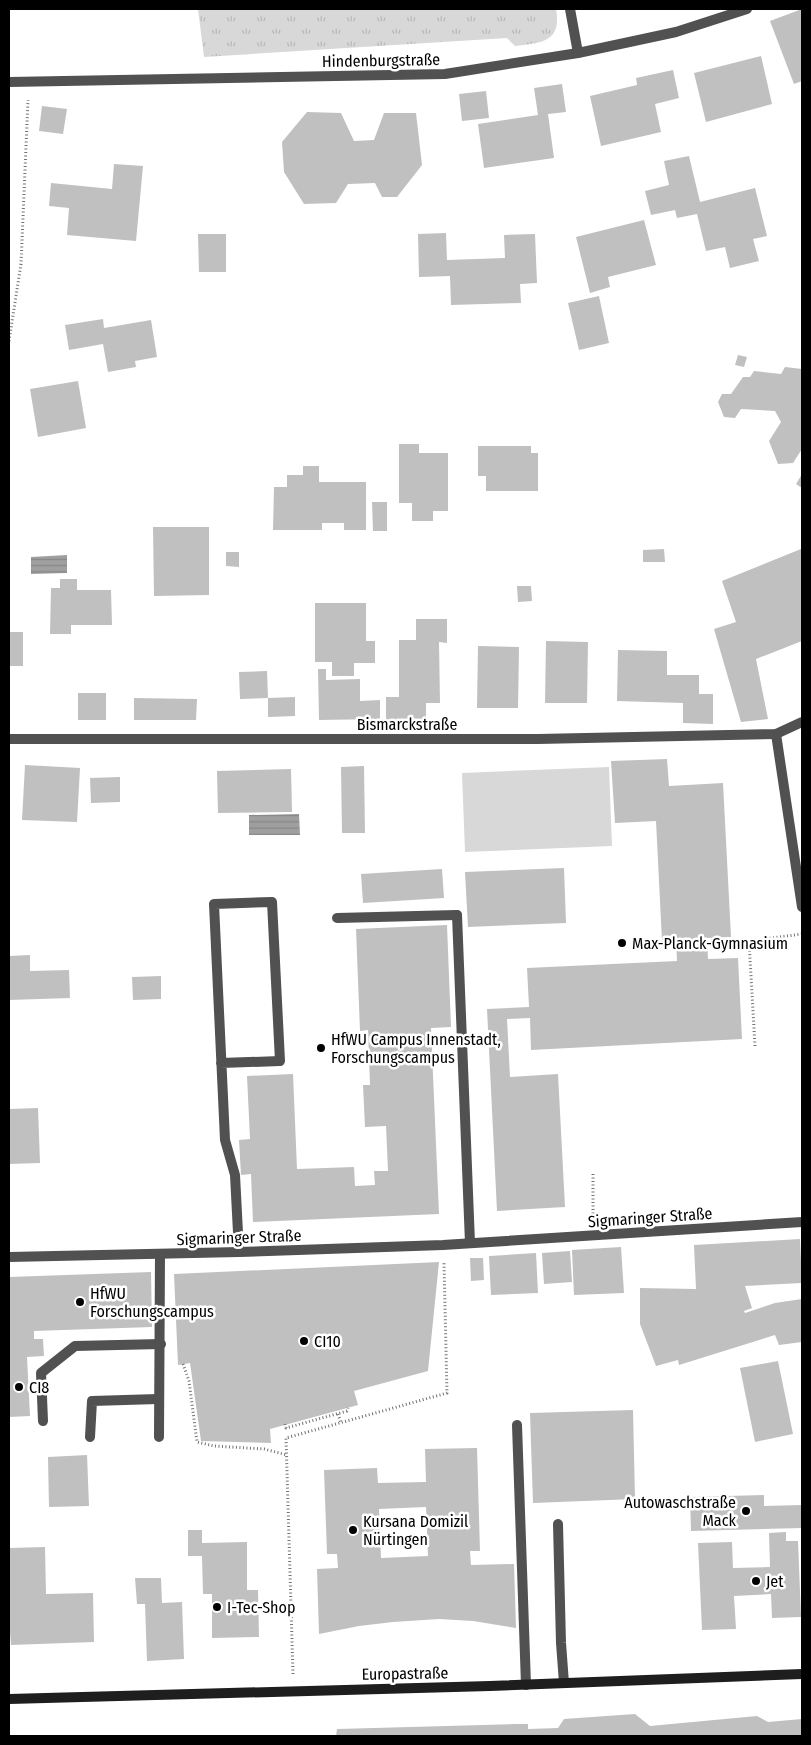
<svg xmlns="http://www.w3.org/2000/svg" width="811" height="1745" viewBox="0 0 811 1745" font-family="'Fira Sans Condensed',sans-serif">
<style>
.grass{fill:url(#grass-tufts)}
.park{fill:#d8d8d8}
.water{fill:url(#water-rules)}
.building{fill:#c0c0c0;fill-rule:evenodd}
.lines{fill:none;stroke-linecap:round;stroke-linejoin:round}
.path{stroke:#737373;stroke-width:3;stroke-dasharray:1 2.5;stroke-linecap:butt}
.lane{stroke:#515151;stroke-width:10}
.street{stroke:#515151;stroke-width:10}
.secondary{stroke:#1e1e1e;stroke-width:10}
.poi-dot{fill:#000;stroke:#fff;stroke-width:2}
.labels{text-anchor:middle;stroke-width:5;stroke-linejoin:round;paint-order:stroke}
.street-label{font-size:16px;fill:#000;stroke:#fff}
.poi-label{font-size:16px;fill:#000;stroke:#fff;text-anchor:start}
</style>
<defs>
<pattern id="grass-tufts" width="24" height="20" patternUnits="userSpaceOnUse" patternTransform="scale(1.25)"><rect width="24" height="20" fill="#d8d8d8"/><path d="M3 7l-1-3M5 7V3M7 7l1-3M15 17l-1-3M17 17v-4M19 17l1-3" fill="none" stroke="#b8b8b8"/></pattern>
<pattern id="water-rules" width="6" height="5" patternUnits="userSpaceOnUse" patternTransform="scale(1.25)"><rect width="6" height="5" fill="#9f9f9f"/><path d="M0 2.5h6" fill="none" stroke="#878787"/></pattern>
</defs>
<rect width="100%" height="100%" fill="#fff"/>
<path class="grass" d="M198,9h358c6,33 -14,34 -41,37l-8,-8 -303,19z"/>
<path class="park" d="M609,767l3,79 -147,6 -3,-79z"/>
<g class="water">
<path d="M67,555v18l-36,1v-17z"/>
<path d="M299,814l1,21h-51v-20z"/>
</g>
<g class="building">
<path d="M802,9v72l-8,3 -24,-63z"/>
<path d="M761,56l11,48 -66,18 -12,-49z"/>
<path d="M673,70l6,28 -24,6 6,28 -60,14 -11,-50 47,-11 -1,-7z"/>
<path d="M562,84l4,28 -18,2 6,44 -70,10 -6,-44 60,-9 -4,-27z"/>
<path d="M486,91l3,27 -27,3 -3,-27z"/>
<path d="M42,106l25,3 -4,25 -24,-3z"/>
<path d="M307,112l34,1 13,28 20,-1 10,-27h32l6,52 -25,32h-15l-7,-14 -27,1 -12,19 -32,1 -20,-32 -2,-30z"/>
<path d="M689,156l11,46 55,-14 12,48 -14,3 6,22 -29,7 -5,-21 -19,4 -9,-37 -20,4 -2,-8 -24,5 -6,-24 24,-6 -5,-24z"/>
<path d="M114,164l29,2 -7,75 -69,-6 2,-27 -20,-2 2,-23 61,6z"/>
<path d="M644,220l12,45 -48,12 2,10 -20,6 -14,-56z"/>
<path d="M446,233l1,27 58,-2 -1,-23 31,-1 2,49 -17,1 1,19 -70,2 -1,-29 -31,1 -1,-43z"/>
<path d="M198,234h28v38h-27z"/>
<path d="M599,296l10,47 -30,7 -11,-47z"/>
<path d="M103,319l1,9 47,-8 6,37 -22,4 1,6 -28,5 -5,-28 -34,6 -4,-25z"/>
<path d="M738,355l9,2 -3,10 -9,-2z"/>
<path d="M785,367l17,2v80l-9,14 -15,1 -9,-23 12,-19 -6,-11 -34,-2 -6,9 -11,-1 -6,-15 4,-8h9l12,-17h7l4,-6 27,3z"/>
<path d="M78,381l8,47 -48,9 -8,-48z"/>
<path d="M399,444h20v9h29v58h-15v10h-21v-18h-13z"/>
<path d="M478,446h53v7h7v38h-52v-15h-8z"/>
<path d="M303,466h16v16h47v48h-22v-7h-22v7h-49l1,-43h13v-12h16z"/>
<path d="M802,474v14l-6,-4z"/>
<path d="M372,502h15v29h-14z"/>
<path d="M153,527h56v68l-55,1z"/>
<path d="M664,549l1,13h-22v-12z"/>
<path d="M801,549l1,3v89l-46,18 12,60 -27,3 -27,-93 22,-7 -14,-41z"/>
<path d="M226,552h13v15l-13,-1z"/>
<path d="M60,579h17v11h34l1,35h-41v9h-21l1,-46h9z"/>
<path d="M517,586h14l1,15 -14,1z"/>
<path d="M315,603h51v38h9v22h-21v13h-22v-14h-17z"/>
<path d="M416,619h31v24l-8,-1 1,61h-14v18h-40v-24h13v-57h17z"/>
<rect x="9" y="632" width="14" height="34"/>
<path d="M546,641l42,1 -1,61h-42z"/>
<path d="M478,646l41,1 -1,61h-41z"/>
<path d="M618,650l49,1v24h32v19h14v30l-30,-1v-20l-66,-2z"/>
<path d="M318,669h8v11l34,-1v22l20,-1v19l-61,1z"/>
<path d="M267,671l1,27 -28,1 -1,-27z"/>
<rect x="78" y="693" width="28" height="27"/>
<path d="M295,697v19l-27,1v-19z"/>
<path d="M134,698l63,1 -1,21h-62z"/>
<path d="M667,759l2,27 54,-3 8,154 -24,1 1,21 30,-1 4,81 -211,11 -1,-32 -23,1 3,58 48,-3 7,133 -68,4 -10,-202 42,-2 -2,-39 150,-7 -1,-21 -14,1 -6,-120 -41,2 -4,-62z"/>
<path d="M25,765l55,3 -3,54 -55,-2z"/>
<path d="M364,766l1,67h-23l-1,-66z"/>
<path d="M291,769l1,43 -74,1 -1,-42z"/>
<path d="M120,777v25l-29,1 -1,-25z"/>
<path d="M564,868l2,55 -98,4 -3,-55z"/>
<path d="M442,869l2,29 -81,5 -2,-29z"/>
<path d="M447,925l4,102 -20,1 8,186 -186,8 -2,-48 -10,1 -2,-35 11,-1 -3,-63 46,-2 4,95 57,-2 1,19 20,-1 -1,-14h14l-2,-45 -21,1 -2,-42h7l-2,-55 -8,1 -4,-102z"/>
<path d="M30,955v16l39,-1 1,28 -61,2v-44z"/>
<path d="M161,976v23l-28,1 -1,-23z"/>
<path d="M38,1108l2,55 -31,1v-55z"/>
<path d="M800,1239l2,44 -57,3 7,22 -8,3 1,2 30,-10 27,-4v43l-23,3 -4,-10 -96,30 -1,-5 -22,6 -16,-42v-36l56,1 -2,-44z"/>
<path d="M621,1247l3,46 -50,2 -2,-45z"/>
<path d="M570,1251l2,31 -28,2 -2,-31z"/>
<path d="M536,1253l2,40 -47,2 -2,-39z"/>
<path d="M470,1258h13l1,22 -13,1z"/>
<path d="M439,1262l-11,109 -74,20 4,14 -88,24 1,14 -70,-2 -11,-78 -12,2 -4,-91z"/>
<path d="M151,1272l1,55 -118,4v8h9l1,17 -17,1 3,59 -21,1v-140z"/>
<path d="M778,1361l15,73 -38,8 -15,-74z"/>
<path d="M633,1410l2,89 -102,4 -3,-90z"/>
<path d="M477,1448l3,103h-10l1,14 43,-1 2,64 -43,-7 -34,-2 -46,3 -34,4 -40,8 -2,-65 21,-1 -1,-14h-10l-3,-84 53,-2 1,15 48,-1 -1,-33zM426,1507l2,49 -47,2 -2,-49z"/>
<path d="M87,1455l2,51 -40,1 -1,-50z"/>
<path d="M764,1495v11l38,-1v23l-111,3 -1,-34z"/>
<path d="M188,1530h14v13l45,-1v48h11l1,47 -47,1v-44h-9l-1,-38h-14z"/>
<path d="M786,1532v9h12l3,76 -29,1 -1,-24 -37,2 2,33 -34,1 -4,-87 34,-1 1,26 37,-1 -1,-34z"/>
<path d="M45,1547l1,47 47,-1 1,49 -83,3 -1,-13h-1v-84z"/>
<path d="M135,1578h26l1,25 20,-1 2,57 -37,2 -2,-57h-8z"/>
<path d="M635,1714l15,12 107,-10 11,6 34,-3v17h-466l1,-7 179,-5h12v5l30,-1 6,-9z"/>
</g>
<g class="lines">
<g class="path">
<path d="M9,341l12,-77 7,-164"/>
<path d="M755,1046l-6,-105 53,-7"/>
<path d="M593,1174v43"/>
<path d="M183,1364l6,17 8,61 17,4 50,3 23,6"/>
<path d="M338,1414l3,9"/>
<path d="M285,1424l1,4 61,-17 1,-3"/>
<path d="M293,1674l-7,-236 161,-45 -3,-130"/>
</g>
<g class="lane">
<path d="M337,918l120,-3"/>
<path d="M221,1063l59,-2 -8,-159 -58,2 11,236 10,35 4,77"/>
<path d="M43,1421l-2,-48 34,-27 86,-2"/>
<path d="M517,1425l9,260"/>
<path d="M90,1437l2,-36 66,-2"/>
<path d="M159,1437l1,-183"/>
<path d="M558,1524l3,119 3,40"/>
</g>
<g class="street">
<path d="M570,9l8,44"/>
<path d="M9,82l436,-8 133,-21 98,-21 71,-23"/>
<path d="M776,734l26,173"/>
<path d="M9,739h529l238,-5 26,-12"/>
<path d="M457,915l13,328"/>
<path d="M9,1257l230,-5 204,-7 359,-23"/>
</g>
<path class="secondary" d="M9,1699l481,-13 312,-12"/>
</g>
<g class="poi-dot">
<circle cx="622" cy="943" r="5"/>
<circle cx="321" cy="1048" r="5"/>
<circle cx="80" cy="1302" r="5"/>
<circle cx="304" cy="1341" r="5"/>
<circle cx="19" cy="1387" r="5"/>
<circle cx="746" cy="1511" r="5"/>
<circle cx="353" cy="1530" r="5"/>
<circle cx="756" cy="1581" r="5"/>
<circle cx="217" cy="1607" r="5"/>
</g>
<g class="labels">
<g class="street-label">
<text transform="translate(381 60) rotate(-1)" y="6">Hindenburgstraße</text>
<text x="407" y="730">Bismarckstraße</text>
<text transform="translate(650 1217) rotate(-4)" y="6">Sigmaringer Straße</text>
<text transform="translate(239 1237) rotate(-2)" y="6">Sigmaringer Straße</text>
<text transform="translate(405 1673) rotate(-1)" y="6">Europastraße</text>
</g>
<g class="poi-label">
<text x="632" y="949">Max-Planck-Gymnasium</text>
<text x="331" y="1045">HfWU Campus Innenstadt,<tspan x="331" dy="18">Forschungscampus</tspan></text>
<text x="90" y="1299">HfWU<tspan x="90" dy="18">Forschungscampus</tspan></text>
<text x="314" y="1347">CI10</text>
<text x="29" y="1393">CI8</text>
<text x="736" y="1508" text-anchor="end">Autowaschstraße<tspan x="736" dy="18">Mack</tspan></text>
<text x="363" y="1527">Kursana Domizil<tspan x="363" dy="18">Nürtingen</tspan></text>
<text x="766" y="1587">Jet</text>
<text x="227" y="1613">I-Tec-Shop</text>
</g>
</g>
<rect width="811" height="1745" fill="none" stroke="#000000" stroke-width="20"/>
</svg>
